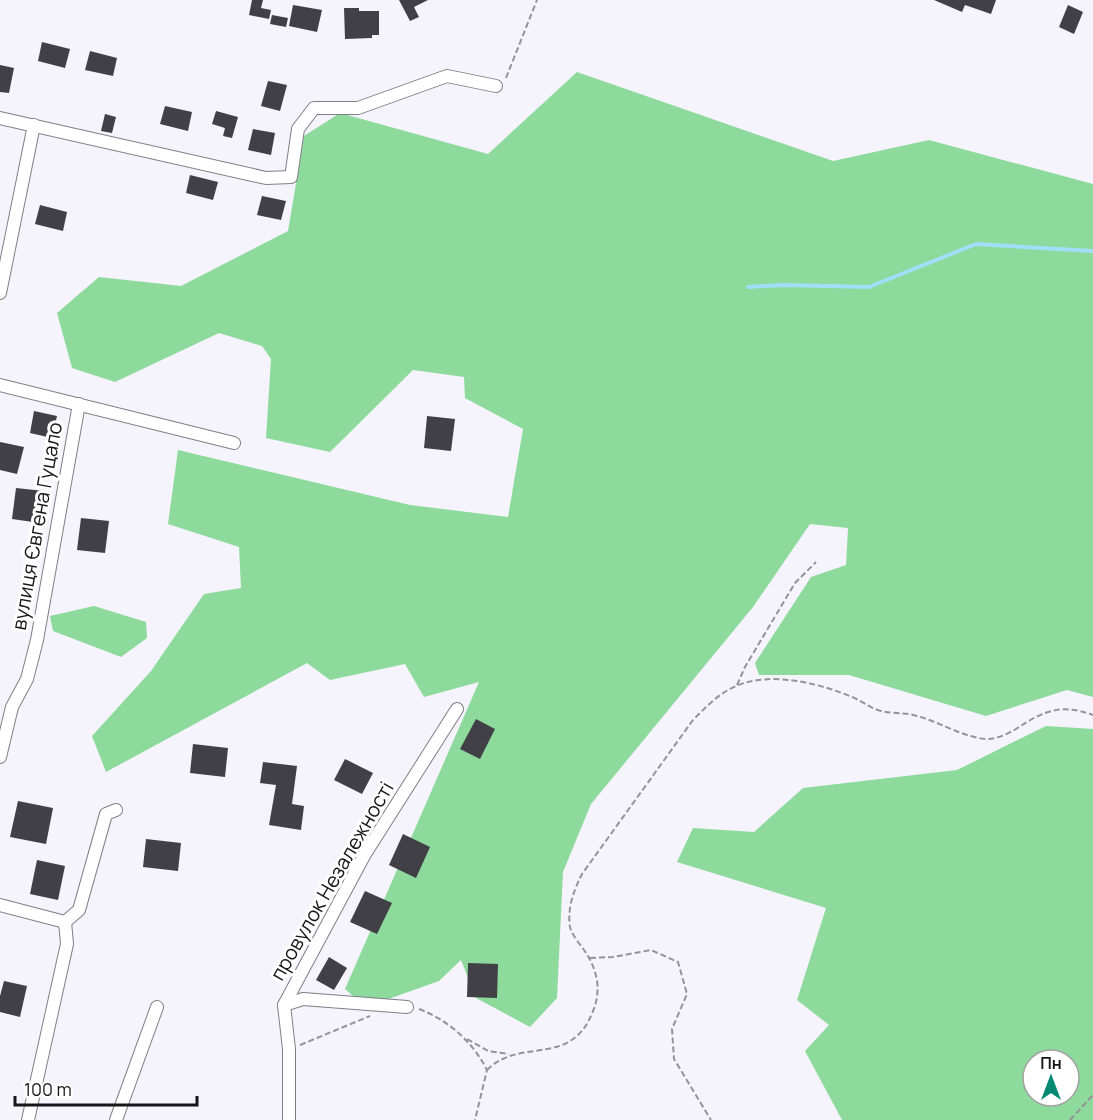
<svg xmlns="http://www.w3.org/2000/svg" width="1093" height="1120" viewBox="0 0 1093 1120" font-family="Manrope,sans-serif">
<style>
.forest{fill:#8dda9c;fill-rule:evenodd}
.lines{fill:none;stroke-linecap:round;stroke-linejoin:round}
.stream{stroke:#a2def7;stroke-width:4}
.building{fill:#414047}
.minor-casing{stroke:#807e86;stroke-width:14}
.path{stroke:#94939a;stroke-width:2;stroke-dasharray:6 3;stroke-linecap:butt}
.minor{stroke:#fff;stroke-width:12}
.labels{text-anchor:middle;stroke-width:6;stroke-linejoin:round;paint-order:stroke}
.street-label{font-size:20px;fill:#161619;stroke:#fff}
</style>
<rect width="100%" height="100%" fill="#f5f3fc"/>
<g class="forest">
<path d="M577,72l256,89 96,-21 164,44v513l-26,-7 -81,26 -137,-41h-90l-4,-12 56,-86 35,-12 2,-37 -38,-4 -57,83 -162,197 -28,68 -6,126 -27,29 -54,-29 -15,-38 -22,21 -73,26 -21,-18 134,-307 -55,15 -19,-33 -75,16 -23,-17 -201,109 -14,-36 59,-65 53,-77 37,-6 -2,-41 -71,-23 10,-74 232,55 98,12 15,-88 -58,-31 -1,-21 -51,-7 -83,82 -64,-14 5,-79 -9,-13 -43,-13 -104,49 -43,-14 -15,-55 42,-36 82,9 107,-55 16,-95 36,-23 148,41z"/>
<path d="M94,606l52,16 1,16 -26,19 -68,-26 -3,-15z"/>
<path d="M1046,726l47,3v391h-251l-37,-69 24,-26 -32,-25 29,-92 -149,-46 16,-34 61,4 49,-44 154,-18zM1033,1060h36v36h-36z"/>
</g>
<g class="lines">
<path class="stream" d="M748,287l35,-2 86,2 107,-43 117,7"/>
</g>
<g class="building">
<path d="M252,0h11l-2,8 10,2 -2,9 -20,-4z"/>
<path d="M399,0h29l-14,7 5,10 -9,4z"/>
<path d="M934,0h62l-5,14 -26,-9 -3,7z"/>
<path d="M293,5l29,5 -5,22 -28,-6z"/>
<path d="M1068,5l15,7 -9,22 -15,-7z"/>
<path d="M344,8h15v3h20v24h-7v3l-27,1z"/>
<path d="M272,15l16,3 -2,9 -16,-3z"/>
<path d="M42,42l28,7 -5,19 -27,-7z"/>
<path d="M90,51l27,7 -4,18 -28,-6z"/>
<path d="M0,65l14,3 -5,25 -9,-1z"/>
<path d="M268,81l19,4 -7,26 -19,-5z"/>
<path d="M165,106l27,6 -4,19 -28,-7z"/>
<path d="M216,111l22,6 -6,21 -9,-2 2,-8 -13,-4z"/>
<path d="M105,114l11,3 -4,16 -11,-2z"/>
<path d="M253,129l22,4 -4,22 -23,-5z"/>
<path d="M190,175l28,7 -5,18 -27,-7z"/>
<path d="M262,196l24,5 -5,19 -24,-5z"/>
<path d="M40,205l27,7 -4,19 -28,-7z"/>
<path d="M34,411l23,5 -5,22 -22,-5z"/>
<path d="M427,416l28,3 -4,32 -27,-3z"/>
<path d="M0,442l24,5 -7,27 -17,-4z"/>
<path d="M16,488l28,3 -4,32 -28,-4z"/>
<path d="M81,518l28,3 -4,32 -28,-3z"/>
<path d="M476,719l19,10 -15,30 -20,-10z"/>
<path d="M193,744l35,4 -3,29 -35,-4z"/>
<path d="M345,759l28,14 -11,21 -28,-14z"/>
<path d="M263,762l34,4 -5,38 12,2 -3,24 -32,-5 7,-40 -16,-2z"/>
<path d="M18,801l35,7 -7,36 -36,-7z"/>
<path d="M403,834l27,13 -14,31 -27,-13z"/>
<path d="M146,839l35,4 -3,28 -35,-4z"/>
<path d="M37,860l28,6 -7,34 -28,-6z"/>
<path d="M365,891l27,12 -15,31 -27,-12z"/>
<path d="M329,957l18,11 -13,22 -18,-10z"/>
<path d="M468,963l30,1 -1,34 -30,-1z"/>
<path d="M4,981l23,5 -7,31 -20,-5v-16z"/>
</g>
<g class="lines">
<g class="minor-casing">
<g id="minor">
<path d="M0,118l266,60 25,-1 7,-48 16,-21h44l89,-32 49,10"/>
<path d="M0,293l34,-168"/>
<path d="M0,385l234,58"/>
<path d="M0,757l12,-50 15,-28 10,-39 42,-236"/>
<path d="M0,905l65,17"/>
<path d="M65,922l14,-12 27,-96 10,-4"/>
<path d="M284,1005l19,-6 104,8"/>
<path d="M28,1120l39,-176 -2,-22"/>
<path d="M116,1120l41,-113"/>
<path d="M289,1120v-71l-5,-44 81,-151 92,-145"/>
</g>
</g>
<g class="path">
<path d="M506,78l31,-78"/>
<path d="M737,685l8,-18 50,-84 21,-21"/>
<path d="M590,958l23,-1 38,-7 27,12 9,32 -15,35 2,30 37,61"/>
<path d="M419,1009c29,11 54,33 68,61l-12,50"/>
<path d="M467,1039l21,12 21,3"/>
<path d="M300,1045l70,-29"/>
<path d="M487,1070c34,-34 84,-1 106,-59 9,-21 4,-43 -9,-61 -5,-7 -12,-15 -14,-23 -3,-19 4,-37 12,-53l111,-154c13,-13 25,-26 43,-34 34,-15 83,-3 116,11 10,4 18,11 29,14 11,3 24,1 36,5 23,6 45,21 69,23 12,0 21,-5 30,-10 27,-18 45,-26 77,-14"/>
<path d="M1070,1120l23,-25"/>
</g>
<use href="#minor" class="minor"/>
</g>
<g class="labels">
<g class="street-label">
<text transform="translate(37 526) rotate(-80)" y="7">вулиця Євгена Гуцало</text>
<text transform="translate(332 881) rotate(-60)" y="7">провулок Незалежності</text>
</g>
</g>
<g transform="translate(1051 1078)"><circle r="28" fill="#ffffff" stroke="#a2a2a3" stroke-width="1.5"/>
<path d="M0-4.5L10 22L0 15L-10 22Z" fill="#018a71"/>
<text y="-9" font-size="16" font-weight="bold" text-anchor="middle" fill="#161619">Пн</text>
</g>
<path d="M15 1096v9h182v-9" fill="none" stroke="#161619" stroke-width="3"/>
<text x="24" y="1096" font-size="18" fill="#161619" stroke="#ffffff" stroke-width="4.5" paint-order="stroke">100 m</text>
</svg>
